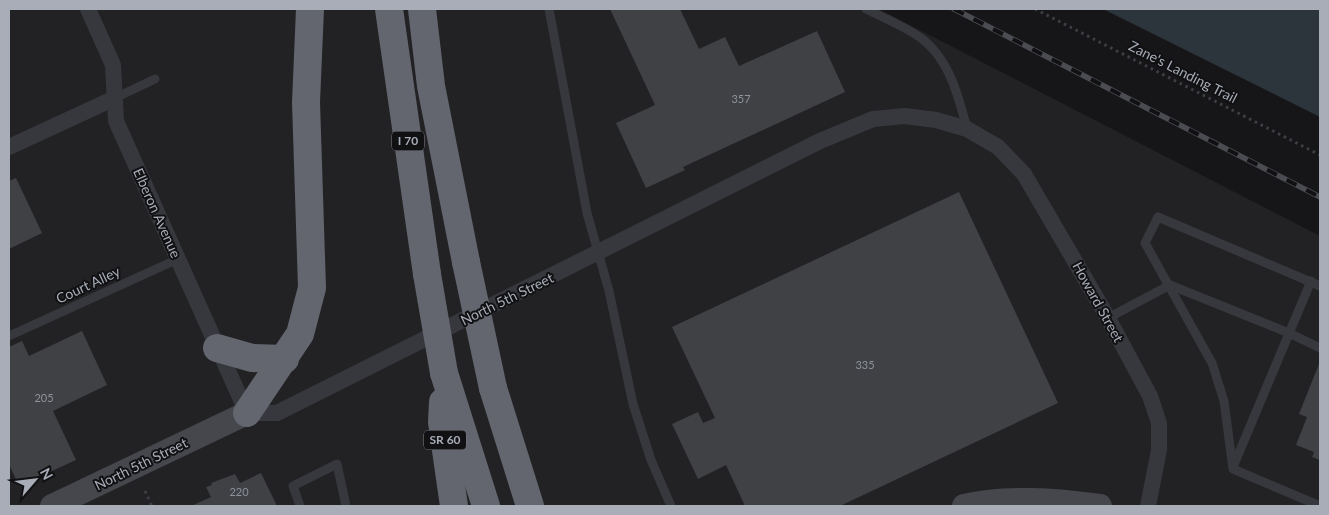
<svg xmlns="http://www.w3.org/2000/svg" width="1329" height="515" viewBox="0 0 1329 515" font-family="Lato,sans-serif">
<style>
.built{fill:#222225}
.water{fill:#2c353c}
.building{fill:#404145}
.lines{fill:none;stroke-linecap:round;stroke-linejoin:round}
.path{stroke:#3d3f44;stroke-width:3;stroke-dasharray:2.5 4;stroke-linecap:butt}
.lane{stroke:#37383d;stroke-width:9}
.street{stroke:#37383d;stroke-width:16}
.secondary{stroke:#45474d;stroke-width:24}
.highway{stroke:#63666e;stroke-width:28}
.rail-casing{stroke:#4a4c52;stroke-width:5.5}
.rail{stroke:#111113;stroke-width:4;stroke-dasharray:11;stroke-linecap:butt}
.highway-bridge{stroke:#63666e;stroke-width:28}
.labels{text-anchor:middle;stroke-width:4;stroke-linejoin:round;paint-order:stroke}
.number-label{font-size:11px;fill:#8e929b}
.shield{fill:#111113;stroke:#7b7e86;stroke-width:1}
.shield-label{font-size:12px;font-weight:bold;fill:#a8adb8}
.street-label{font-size:14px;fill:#a8adb8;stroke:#111113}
</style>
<rect width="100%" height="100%" fill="#161618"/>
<path class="built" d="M9,9h870l441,227v270h-1311z"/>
<path class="water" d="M1103,9h217v108l-4,-2z"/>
<g class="building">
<path d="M610,9h70l19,40 26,-12 14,29 78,-35 28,61 -162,75 2,3 -39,18 -30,-65 39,-18z"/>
<path d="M16,178l26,55 -33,16v-68z"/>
<path d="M959,192l99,211 -218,103h-95l-19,-41 -28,14 -26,-55 26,-12 5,11 12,-5 -43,-91z"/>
<path d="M82,331l25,54 -54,26 23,49 -57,26 -10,-22v-117l13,-6 7,15z"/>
<path d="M1319,364l1,1v95l-8,-3 2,-5 -18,-7 11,-28 -8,-3z"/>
<path d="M261,473l16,33h-86l20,-9 -5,-10 6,-2 -1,-2 24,-9 5,9z"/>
</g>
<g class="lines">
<g class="path">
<path d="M1035,9l285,146"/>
<path d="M145,491l7,15"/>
</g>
<g class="lane">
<path d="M549,9l38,204 22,78 24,113 18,56 20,46"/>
<path d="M866,9c16,8 33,15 49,25 33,20 43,60 52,95"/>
<path d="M115,98l40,-19"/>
<path d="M1108,318l62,-33 119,48 31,15"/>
<path d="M9,336l169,-77"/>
<path d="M1233,467l78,-186"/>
<path d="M300,506l-7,-20 44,-22 9,42"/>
<path d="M1320,506l-87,-37 -9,-68 -12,-38 -67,-120 13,-26 162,69"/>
</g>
<g class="street">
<path d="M88,9l25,56 3,56 131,292h30l543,-272 53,-22 32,-3 31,4 31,9 31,18 26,27 84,144 42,78 9,27v27l-11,56"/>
<path d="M9,147l106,-49"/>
</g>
<g class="secondary">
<path d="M52,506l195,-93"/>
<path d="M964,506c43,-10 92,-6 136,0"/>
</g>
<g class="highway">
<path d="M389,9l38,265"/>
<path d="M422,9l9,77 35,176"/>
<path d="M217,348l35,10 33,1"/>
<path d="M444,373l42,133"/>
<path d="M493,388l37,118"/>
<path d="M443,402l-1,20 12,84"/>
<path d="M247,413l53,-79 12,-46 -6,-186 4,-93"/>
</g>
<g class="rail-casing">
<path id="rail" d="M954,9l366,188"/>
</g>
<use href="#rail" class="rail"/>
<g class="highway-bridge">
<path d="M466,262l27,126"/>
<path d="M427,274l17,99"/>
</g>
</g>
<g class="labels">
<g class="number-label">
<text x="741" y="103">357</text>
<text x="865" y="369">335</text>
<text x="44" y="402">205</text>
<text x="239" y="496">220</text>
</g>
<g class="shield">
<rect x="392" y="131.5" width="32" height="19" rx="4"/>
<rect x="424" y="430.5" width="42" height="19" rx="4"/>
</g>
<g class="shield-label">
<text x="408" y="145">I 70</text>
<text x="445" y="444">SR 60</text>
</g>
<g class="street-label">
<text transform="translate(1183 72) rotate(27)" y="5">Zane's Landing Trail</text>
<text transform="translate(157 213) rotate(66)" y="5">Elberon Avenue</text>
<text transform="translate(88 285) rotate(-25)" y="5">Court Alley</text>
<text transform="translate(507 299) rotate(-26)" y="5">North 5th Street</text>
<text transform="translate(1098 302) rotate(61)" y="5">Howard Street</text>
<text transform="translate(141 464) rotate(-26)" y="5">North 5th Street</text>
</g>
</g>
<rect width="1329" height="515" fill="none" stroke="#a8adb8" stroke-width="20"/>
<g transform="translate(35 480) rotate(62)" stroke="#111113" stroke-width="4" paint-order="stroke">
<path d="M0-4L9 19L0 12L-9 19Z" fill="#a8adb8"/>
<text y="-8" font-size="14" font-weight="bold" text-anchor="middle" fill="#a8adb8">N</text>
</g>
</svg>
